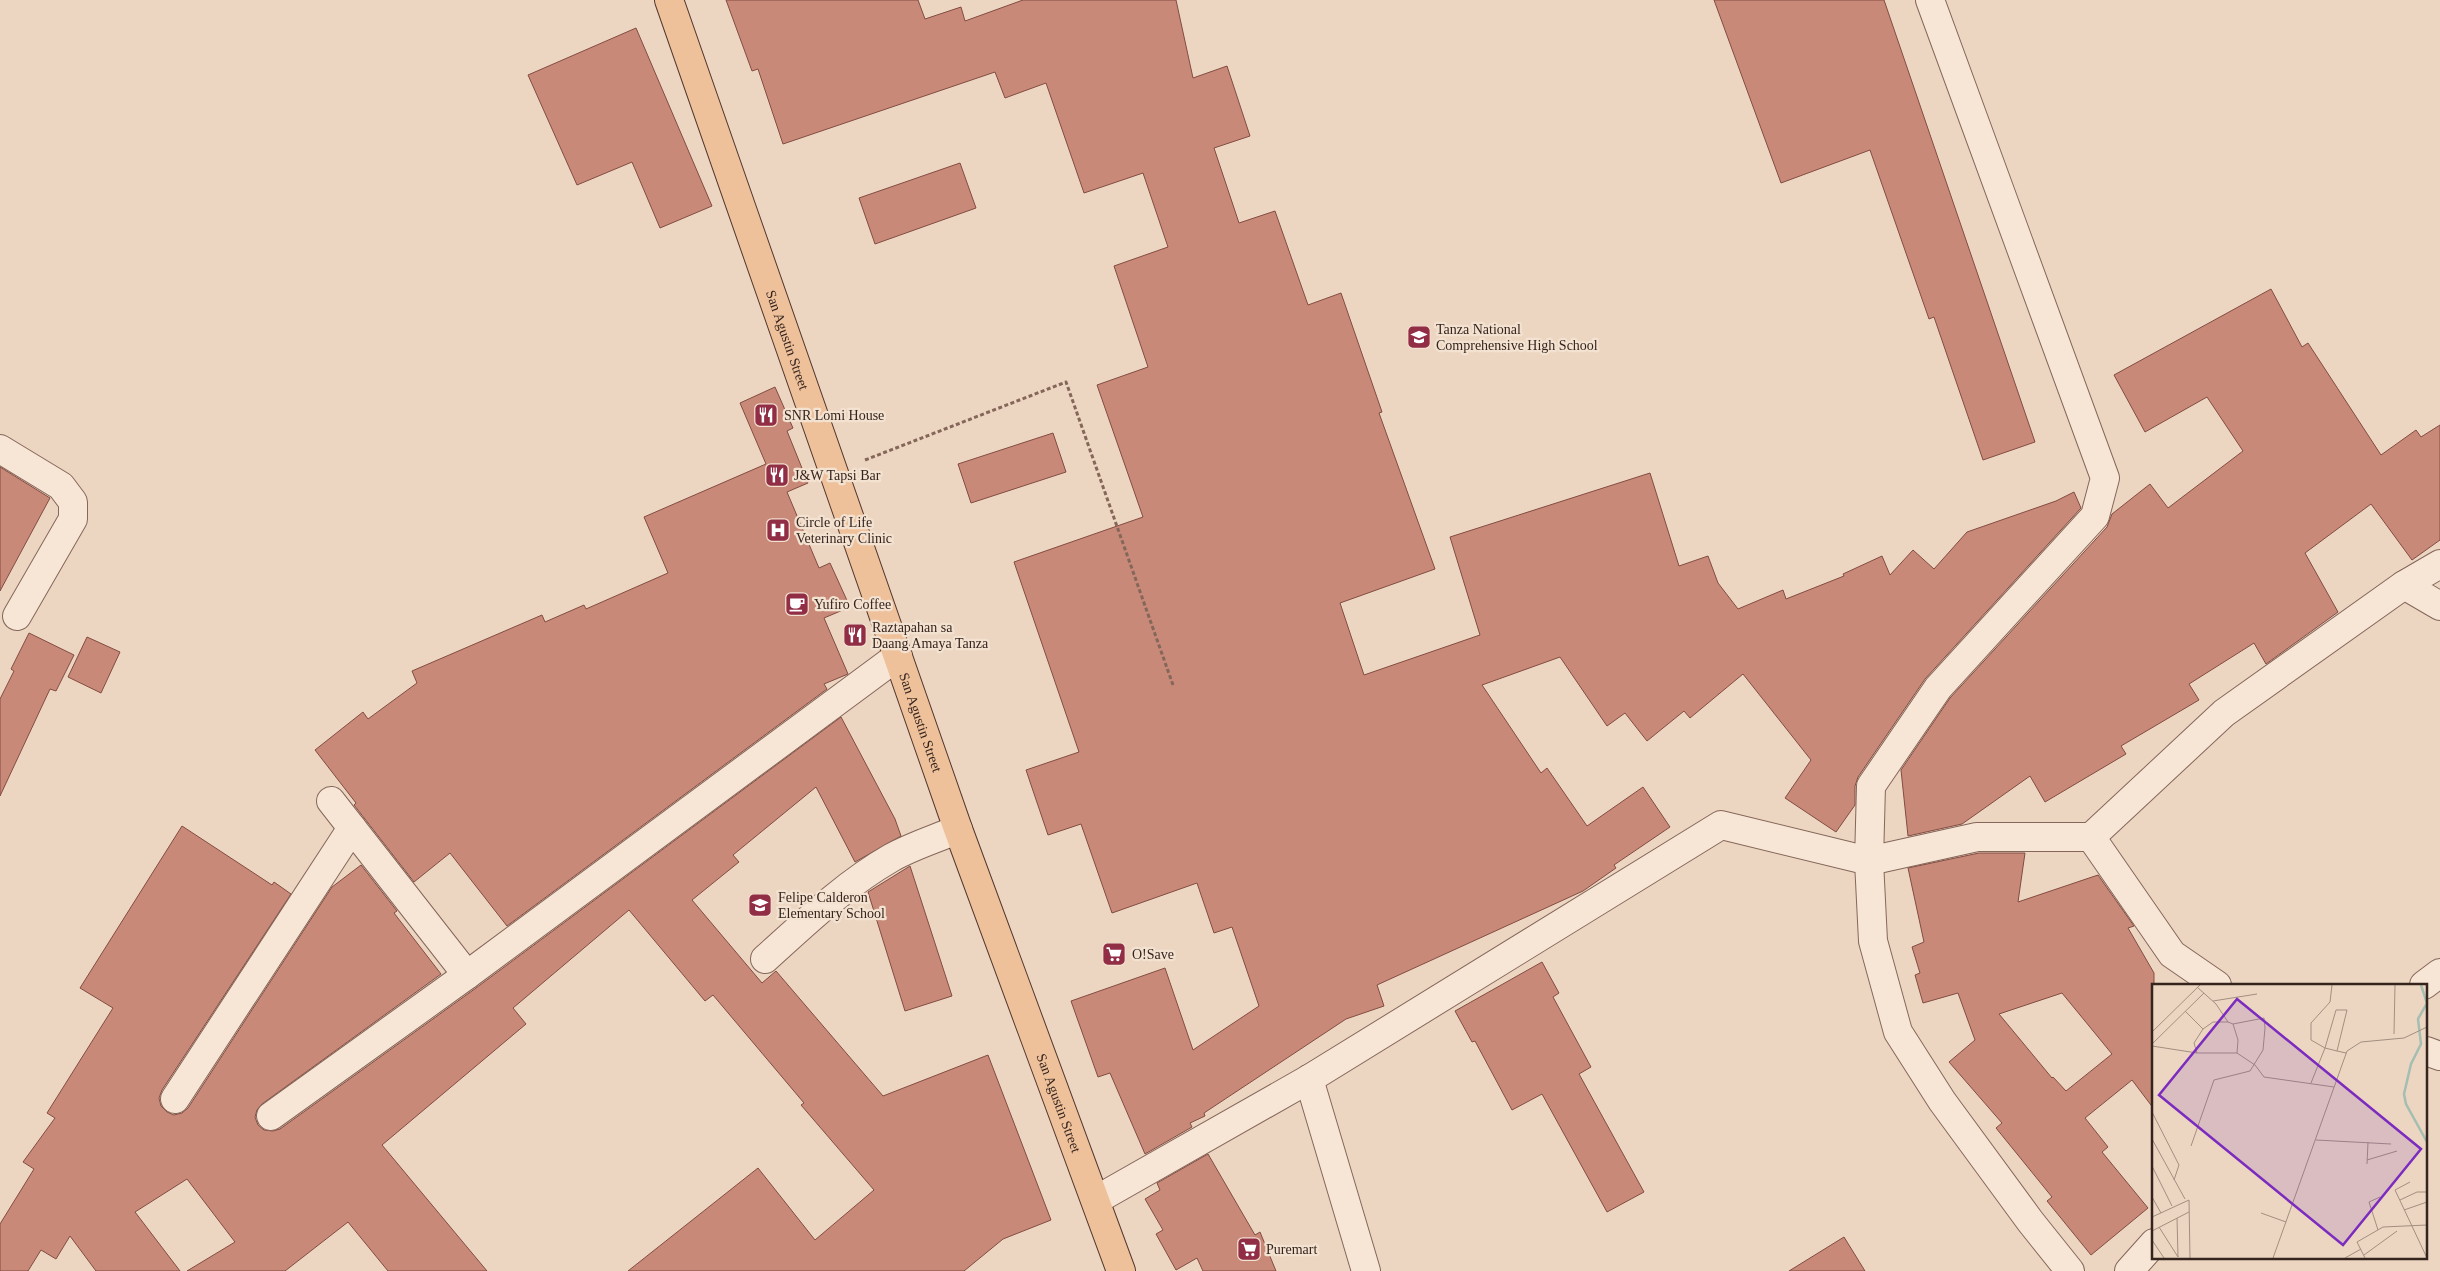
<svg xmlns="http://www.w3.org/2000/svg" width="2440" height="1271" viewBox="0 0 2440 1271" font-family="'Times New Roman',serif">
<style>
.building{fill:#c88979;stroke:#834c41;fill-rule:evenodd}
.lines{fill:none;stroke-linecap:round;stroke-linejoin:round}
.minor-casing{stroke:#85675a;stroke-width:30}
.major-casing{stroke:#52372e;stroke-width:30}
.path{stroke:#85675a;stroke-width:3;stroke-dasharray:4 2.5;stroke-linecap:butt}
.minor{stroke:#f7e5d5;stroke-width:28}
.major{stroke:#eec19b;stroke-width:28}
.labels{text-anchor:middle;stroke-width:4.5;stroke-linejoin:round;paint-order:stroke}
.poi-label{font-size:14px;fill:#35241e;stroke:#f4e2d1;text-anchor:start}
.street-label{font-size:14px;fill:#35241e;stroke:#f4e2d1}
.inset-river{fill:none;stroke:#a4beb1;stroke-width:2.5}
.inset-road{fill:none;stroke:#a38f80;stroke-width:1}
.view{fill:#7b2cbf;fill-opacity:0.15;stroke:#7b2cbf;stroke-width:2.5}
.inset-edge{fill:none;stroke:#35241e;stroke-width:2.5}
</style>
<rect width="100%" height="100%" fill="#ecd6c2"/>
<g class="building">
<path d="M726,0h192l7,19 36,-12 4,14 58,-21h153l17,78 34,-12 23,70 -36,12 25,75 36,-12 33,94 33,-12 41,119 -3,1 56,156 -95,34 24,72 116,-40 -30,-98 200,-64 29,93 29,-10 10,27 20,26 45,-19 3,9 58,-23 -1,-2 39,-18 8,19 23,-25 21,19 33,-37 89,-31 18,-9 7,16 -156,171 -67,98 -3,9v19l-19,27 -51,-34 26,-38 -68,-86 -53,44 -6,-7 -37,30 -22,-28 -18,13 -47,-69 -78,28 59,88 6,-5 40,58 56,-39 27,40 -56,38 2,3 -33,23 -206,94 7,21 -38,13 -142,94 1,3 -15,7 2,4 -47,27 -35,-81 -12,4 -27,-76 94,-33 28,82 66,-44 -27,-79 -18,6 -17,-50 -85,30 -31,-89 -33,11 -22,-65 53,-18 -65,-190 129,-45 -46,-132 51,-18 -34,-101 54,-19 -25,-74 -59,20 -38,-110 -41,15 -10,-26 -212,72 -25,-75 -6,2z"/>
<path d="M1714,0h170l151,442 -52,18 -49,-143 -5,2 -59,-169 -89,33z"/>
<path d="M636,28l76,178 -52,22 -28,-66 -55,23 -49,-110z"/>
<path d="M960,163l16,45 -101,36 -16,-46z"/>
<path d="M2271,289l31,58 6,-4 73,112 35,-25 5,7 19,-12v115l-28,20 -41,-56 -66,49 33,59 -72,52 -12,-21 -65,41 10,16 -78,46 5,8 -81,48 -15,-26 -68,48 -54,12 -7,-66 49,-72 157,-171 5,-13 38,-30 18,24 75,-57 -36,-54 -62,35 -31,-57z"/>
<path d="M775,387l18,41 -6,3 21,52 -21,9 32,76 11,-5 20,44 -26,11 24,56 -24,10 3,5 -320,237 -57,-73 -36,29 -60,-77 2,-2 -41,-53 48,-38 5,7 49,-36 -5,-12 130,-56 3,7 39,-17 2,4 82,-36 -24,-56 122,-53 -26,-61z"/>
<path d="M1053,433l13,39 -95,31 -13,-39z"/>
<path d="M0,467l50,31 -50,93z"/>
<path d="M29,633l45,22 -18,36 -6,-2 -50,107v-97l14,-28 -3,-2z"/>
<path d="M87,637l33,15 -19,41 -33,-16z"/>
<path d="M841,717l54,102 6,17 -46,26 -39,-75 -83,68 6,7 -47,38 70,83 14,-12 107,125 105,-41 63,165 -48,19 -39,32h-336l130,-103 57,72 59,-50 -73,-85 3,-2 -91,-108 -8,6 -76,-91 -116,98 13,16 -144,121 105,126h-99l-40,-49 -63,49h-98l48,-29 -48,-63 -52,33 45,59h-84l-26,-35 -14,23 -15,-9 -13,21h-28v-47l34,-55 -11,-7 32,-44 -8,-5 66,-105 -33,-20 102,-162 90,59 2,-3 17,12 -129,196 -3,8 2,8 6,6 7,3 8,-2 6,-5 144,-221 29,-22 36,46 -3,2 47,61 -179,130 -5,6 -2,7 3,8 6,5 9,1 7,-2 196,-141z"/>
<path d="M1979,853h46l-7,49 80,-27 36,51 -6,2 26,45v136l-22,-29 -47,38 23,29 -6,5 46,56 -57,47 -44,-54 5,-4 -56,-69 6,-5 -53,-61 26,-22 -17,-47 -35,10 -8,-28 5,-2 -8,-26 12,-5 -16,-74zM2062,993l50,61 -46,37 -13,-14 -1,1 -53,-64z"/>
<path d="M910,866l42,130 -47,15 -37,-119z"/>
<path d="M1542,962l17,31 -6,4 38,70 -12,7 65,118 -37,20 -65,-118 -30,16 -37,-69 -3,1 -17,-31z"/>
<path d="M1208,1154l47,81 5,-3 16,39h-73l-6,-13 -21,12 -20,-36 7,-4 -18,-31 15,-9 -3,-7z"/>
<path d="M1844,1237l21,34h-76z"/>
</g>
<g class="lines">
<g class="minor-casing">
<g id="minor">
<path d="M1930,0l175,478 -10,38 -157,172 -67,98 -2,75 4,80 25,91 44,69 88,120 40,50"/>
<path d="M0,449l61,37 12,16v17l-56,97"/>
<path d="M2440,564l-36,21 36,21"/>
<path d="M331,801l136,174"/>
<path d="M2091,837l81,117 45,31"/>
<path d="M765,959c40,-36 79,-74 126,-101 21,-12 45,-19 67,-29"/>
<path d="M2424,985l16,-12"/>
<path d="M2426,1051l14,5"/>
<path d="M1309,1079l57,192"/>
<path d="M175,1099l177,-271"/>
<path d="M271,1116l196,-141 431,-319"/>
<path d="M1096,1200l213,-121 412,-254 148,36 108,-24h114l133,-124 180,-128"/>
<path d="M2129,1271l25,-28"/>
</g>
</g>
<g class="major-casing">
<g id="major">
<path id="s1" d="M669,0l289,829 163,442"/>
</g>
</g>
<path class="path" d="M865,460l201,-78 107,303"/>
<use href="#minor" class="minor"/>
<use href="#major" class="major"/>
</g>
<defs>
<g id="school-square" transform="scale(1.25)"><rect x="-9" y="-9" width="18" height="18" rx="4" fill="#912d44" stroke="#f4e2d1"/><path d="M0-5L7-2L0 1L-7-2ZM-4 1L0 2.5L4 1V4Q0 6-4 4Z" fill="#fff"/></g>
<g id="restaurant-square" transform="scale(1.25)"><rect x="-9" y="-9" width="18" height="18" rx="4" fill="#912d44" stroke="#f4e2d1"/><path d="M-5-6h1v4h1v-4h1v4h1v-4h1v5L-1.5 .5V6h-2V.5L-5-1ZM5-6V6H3V1.5H1.5Q1.5-4 5-6Z" fill="#fff"/></g>
<g id="hospital-square" transform="scale(1.25)"><rect x="-9" y="-9" width="18" height="18" rx="4" fill="#912d44" stroke="#f4e2d1"/><path d="M-5-5h3v3.5h4V-5h3V5h-3V1.5h-4V5h-3Z" fill="#fff"/></g>
<g id="cafe-square" transform="scale(1.25)"><rect x="-9" y="-9" width="18" height="18" rx="4" fill="#912d44" stroke="#f4e2d1"/><path d="M-5.5-4.5H6V0H3Q3 3.5 0 3.5H-2.5Q-5.5 3.5-5.5 0ZM3-3.2v2h1.7v-2ZM-6 4.5H4V6H-6Z" fill="#fff"/></g>
<g id="supermarket-square" transform="scale(1.25)"><rect x="-9" y="-9" width="18" height="18" rx="4" fill="#912d44" stroke="#f4e2d1"/><path d="M-6-5.5h2.5l.6 2H6L4.5 2H-2.5L-4.4-4H-6ZM-1.5 3.2a1.3 1.3 0 1 0 .1 0ZM3 3.2a1.3 1.3 0 1 0 .1 0Z" fill="#fff"/></g>
</defs>
<g fill-rule="evenodd">
<use href="#school-square" x="1419" y="337"/>
<use href="#restaurant-square" x="766" y="415"/>
<use href="#restaurant-square" x="777" y="475"/>
<use href="#hospital-square" x="778" y="530"/>
<use href="#cafe-square" x="797" y="604"/>
<use href="#restaurant-square" x="855" y="635"/>
<use href="#school-square" x="760" y="905"/>
<use href="#supermarket-square" x="1114" y="954"/>
<use href="#supermarket-square" x="1249" y="1249"/>
</g>
<g class="labels">
<g class="poi-label">
<text x="1436" y="334">Tanza National<tspan x="1436" dy="16">Comprehensive High School</tspan></text>
<text x="784" y="420">SNR Lomi House</text>
<text x="794" y="480">J&amp;W Tapsi Bar</text>
<text x="796" y="527">Circle of Life<tspan x="796" dy="16">Veterinary Clinic</tspan></text>
<text x="814" y="609">Yufiro Coffee</text>
<text x="872" y="632">Raztapahan sa<tspan x="872" dy="16">Daang Amaya Tanza</tspan></text>
<text x="778" y="902">Felipe Calderon<tspan x="778" dy="16">Elementary School</tspan></text>
<text x="1132" y="959">O!Save</text>
<text x="1266" y="1254">Puremart</text>
</g>
<g class="street-label">
<text dy="5" stroke="none"><textPath href="#s1" startOffset="360">San Agustin Street</textPath></text>
<text dy="5" stroke="none"><textPath href="#s1" startOffset="765">San Agustin Street</textPath></text>
<text dy="5" stroke="none"><textPath href="#s1" startOffset="1170">San Agustin Street</textPath></text>
</g>
</g>
<g transform="translate(2152 984)">
<rect width="275" height="275" fill="#ecd6c2"/>
<path class="inset-river" d="M269,1l6,18 -9,16 3,25 -10,20 -7,30 2,10 21,38"/>
<path class="inset-road" d="M61,17l44,-7M33,27l18,18M81,40l5,16 -1,13M0,48l48,-47M242,50l1,-49M0,60l52,-51M0,62l45,7 -3,-10 9,-14 10,-7h15M185,67l10,-41h-11l-11,38 12,3 9,2M45,69h40l18,12 9,12 70,10M159,99l14,-35 -14,-8v-17l19,-21 2,-17M0,128l27,53 -5,15M0,155l33,60M164,156l75,4M39,162l23,-66 36,-9 13,-21 2,-22 -1,-10 -31,6 -5,-2 -12,-18 -19,-17M215,176l30,-9M215,180l1,-22M0,182l20,40M258,198l-15,8 32,68M0,213l9,16M248,216l17,-8h10M252,226l23,-8M109,229l25,9M0,233l37,-17 1,58M25,234l1,39M7,243l19,30M226,246l-9,-28 11,-5M0,247l37,-19M0,256l12,18M212,271l33,-24M121,274l74,-207 14,-9 43,-4 23,-11M193,274l16,-9M213,274l-8,-16 26,-15 44,-2"/>
<path class="view" d="M85,15l184,150 -78,96 -184,-150z"/>
<rect width="275" height="275" class="inset-edge"/>
</g>
</svg>
